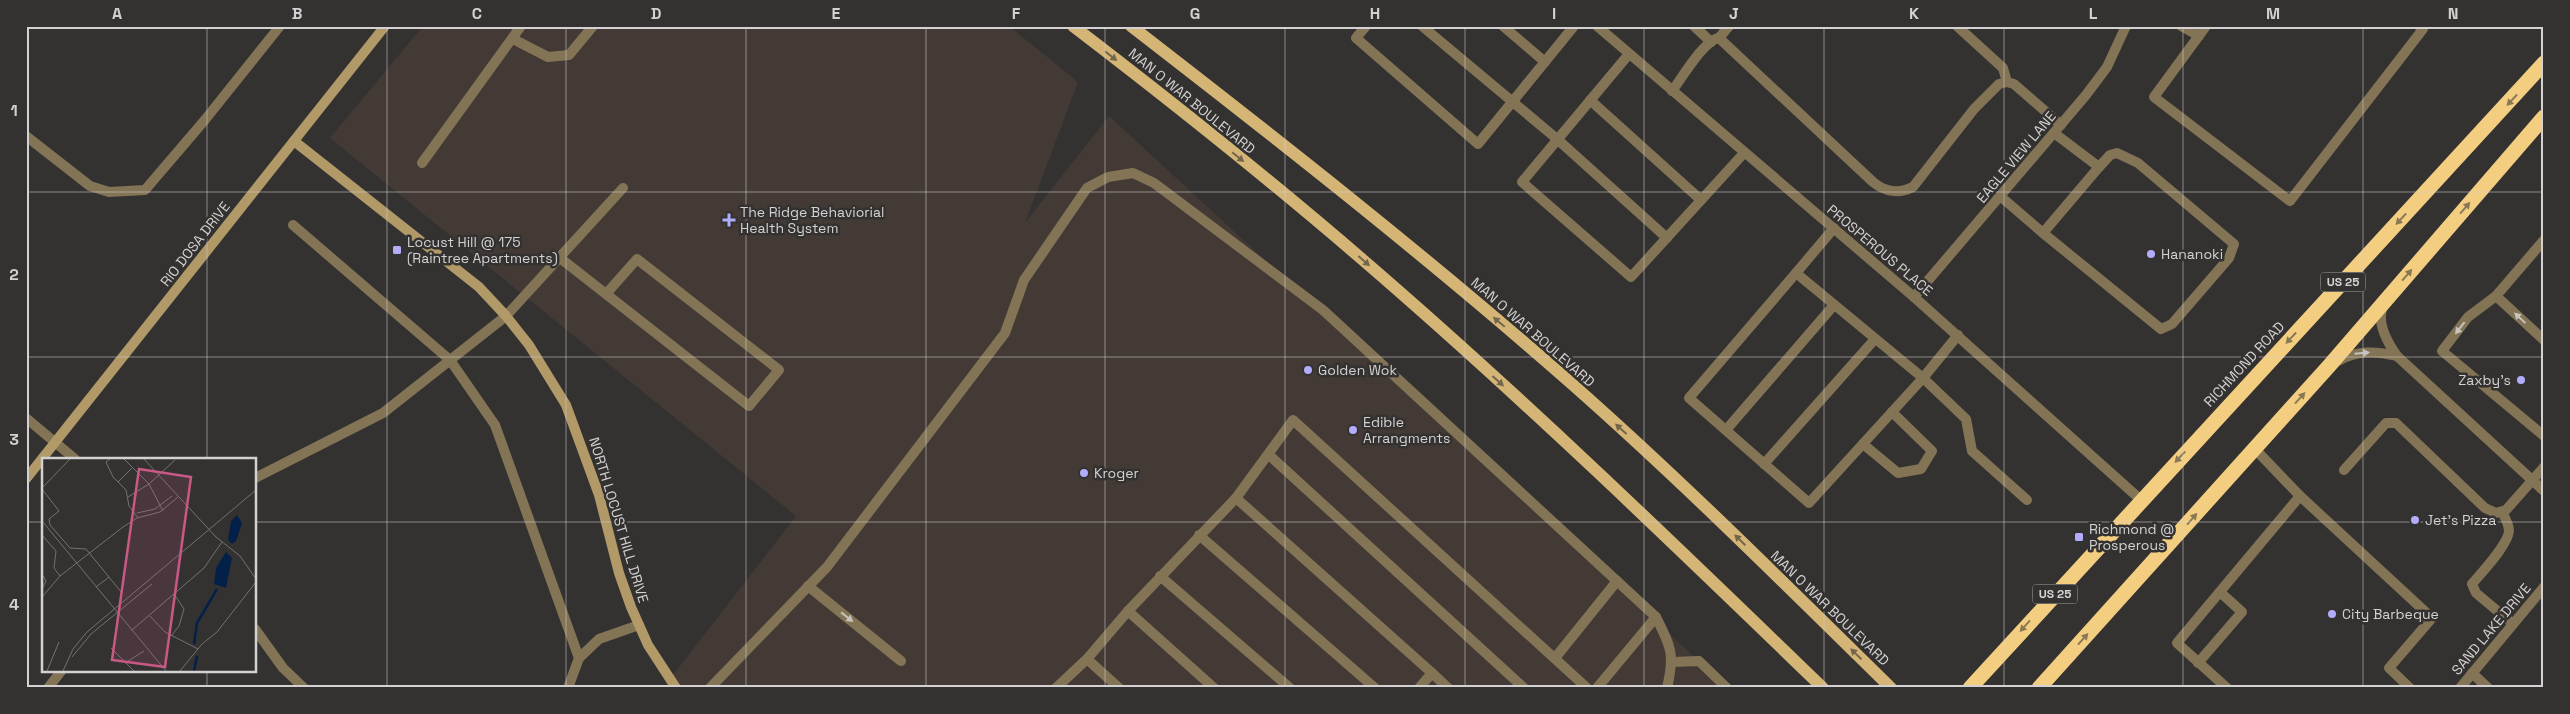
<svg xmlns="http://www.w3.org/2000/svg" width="2570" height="714" viewBox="0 0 2570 714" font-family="'Space Grotesk',sans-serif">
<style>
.built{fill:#433a36}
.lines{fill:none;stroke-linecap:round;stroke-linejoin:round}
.lane{stroke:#837456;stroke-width:10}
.street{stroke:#837456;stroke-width:10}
.secondary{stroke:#b19968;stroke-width:10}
.primary{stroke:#d4b575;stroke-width:12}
.highway{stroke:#f4ce80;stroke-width:15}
.oneway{fill:#74664c}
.oneway2{fill:#8a7855}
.oneway3{fill:#c7c3bf}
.grid{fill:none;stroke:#d3d1d1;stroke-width:1;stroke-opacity:0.55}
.poi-dot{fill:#b1adfa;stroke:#343231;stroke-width:2}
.labels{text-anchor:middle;stroke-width:5;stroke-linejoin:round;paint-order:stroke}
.shield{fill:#343231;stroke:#a3a1a1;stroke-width:1}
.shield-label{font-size:12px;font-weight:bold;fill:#d3d1d1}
.street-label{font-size:14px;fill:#d3d1d1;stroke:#343231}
.poi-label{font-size:14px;fill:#d3d1d1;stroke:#343231;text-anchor:start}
.inset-river{fill:none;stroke:#032049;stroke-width:2.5}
.inset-road{fill:none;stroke:#747271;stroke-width:1}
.view{fill:#c85984;fill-opacity:0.15;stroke:#c85984;stroke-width:2.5}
.inset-edge{fill:none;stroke:#d3d1d1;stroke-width:2.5}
.neatline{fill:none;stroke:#d3d1d1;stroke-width:2}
.grid-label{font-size:16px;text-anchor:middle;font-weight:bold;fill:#d3d1d1}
</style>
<rect width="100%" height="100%" fill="#343231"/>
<path class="built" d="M423,26h586l69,56 -53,141 84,-107 619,572h-1065l133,-172 -466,-378z"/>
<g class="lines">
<g class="lane">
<path d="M1366,26l-10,12 122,106 96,-118"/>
<path d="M1422,26l135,113 110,99"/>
<path d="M1503,26l42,36"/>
<path d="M1694,26l17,16"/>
<path d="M1957,26l46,42 4,14"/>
<path d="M2181,26l18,10"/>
<path d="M2206,26l-52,71 136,104 133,-172 -4,-3"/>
<path d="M1719,38l10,-12"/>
<path d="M513,39l35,18 21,-2 24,-29"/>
<path d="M1629,54l-107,128 109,95 113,-124"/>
<path d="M1672,91c10,-13 32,-51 47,-53l154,144c12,10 26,12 40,5l61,-78 25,-25 8,-2 7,2 47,41"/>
<path d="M1590,100l111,100"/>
<path d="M26,136l64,50 19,6 36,-2 59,-69 76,-95"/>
<path d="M422,163l99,-137"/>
<path d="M2000,196l43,37 56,-66 -45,-34"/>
<path d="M2043,233l118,96 11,-5 57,-66 5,-14 -96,-81 -21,-10 -7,2 -11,12"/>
<path d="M2544,240l-48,56 -28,21 -26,34 102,85"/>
<path d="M560,258l189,148 30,-36 -142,-111 -31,35"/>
<path d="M1796,273l127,105 -114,125 -120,-105z"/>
<path d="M1796,273l38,-45"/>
<path d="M2496,296l48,44"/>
<path d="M506,316l117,-128"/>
<path d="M1958,335l-35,43 43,41 6,32 55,49"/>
<path d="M1726,430l108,-125"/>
<path d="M1863,444l35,29 23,-4 11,-18 -40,-39"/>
<path d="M2254,448l46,48 132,122 -43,50 21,20"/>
<path d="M1269,455l255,233"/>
<path d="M1764,464l111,-125"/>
<path d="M2344,470l42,-47h10l89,85 11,5 10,-3 38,-43"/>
<path d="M1236,498l196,175"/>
<path d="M2502,512c3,6 7,12 7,19 -1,14 -28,42 -37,53l4,9 37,31"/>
<path d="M1199,535l176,153"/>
<path d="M1160,576l130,112"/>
<path d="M808,586l93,75"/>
<path d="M1128,611l86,77"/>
<path d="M1555,658l62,-77"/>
<path d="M1087,659l32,29"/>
<path d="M1673,662l26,-1 28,27"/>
<path d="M2198,663l44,-51 -22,-20"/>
<path d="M2472,673l16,15"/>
<path d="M710,688l117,-121 178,-234 19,-53 63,-92 21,-11 25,-4 21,10 169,127 333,307c15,30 19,37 11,71"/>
<path d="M1056,688l31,-29 41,-48 108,-113 57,-78 294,268"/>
<path d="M1419,688l13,-15 16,15"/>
<path d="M1597,688l59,-71"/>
<path d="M2227,688l-50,-45 123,-147"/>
</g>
<g class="street">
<path d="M1597,26l317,271 227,203"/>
<path d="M293,225l157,135 45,65 84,233"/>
<path d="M1914,297l172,-202 21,-28 19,-41"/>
<path d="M2383,306c-7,17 4,36 14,50l147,135"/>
<path d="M2338,361c19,-11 38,-10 59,-5"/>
<path d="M26,418l49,41"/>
<path d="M255,478l128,-65 123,-97"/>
<path d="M255,629l28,39 21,20"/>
<path d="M48,688l14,-18"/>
<path d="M568,688l11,-30 20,-19 40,-14"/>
<path d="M2460,688l84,-101"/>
</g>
<g class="secondary">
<path d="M294,141l185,146 27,29 23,29 37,60 33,90 20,78 12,34 17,38 28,43"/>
<path d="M26,479l359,-453"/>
</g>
<g class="primary">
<path d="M1073,26c98,75 196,153 290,234 158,136 309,282 460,428"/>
<path d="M1131,26c150,116 299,233 441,358 110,97 214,201 319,304"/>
</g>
<g class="highway">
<path d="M1970,688l574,-625"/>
<path d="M2039,688l290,-322 215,-249"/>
</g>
</g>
<defs><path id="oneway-solid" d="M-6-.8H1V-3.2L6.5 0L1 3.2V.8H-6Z" transform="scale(1.25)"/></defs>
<g class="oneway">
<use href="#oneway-solid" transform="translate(1111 56) rotate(38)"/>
<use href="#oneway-solid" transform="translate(1238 157) rotate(39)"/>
<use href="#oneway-solid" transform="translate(1364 261) rotate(41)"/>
<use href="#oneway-solid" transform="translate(1499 322) rotate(-140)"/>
<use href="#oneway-solid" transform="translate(1498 381) rotate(42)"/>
<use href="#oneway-solid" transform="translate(1621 429) rotate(-138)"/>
<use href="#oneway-solid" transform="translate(1740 540) rotate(-136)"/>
<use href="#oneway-solid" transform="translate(1856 654) rotate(-136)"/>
</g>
<g class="oneway2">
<use href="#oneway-solid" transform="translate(2512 100) rotate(133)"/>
<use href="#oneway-solid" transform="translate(2465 208) rotate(-49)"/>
<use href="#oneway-solid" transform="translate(2401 219) rotate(133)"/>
<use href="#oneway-solid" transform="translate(2407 275) rotate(-49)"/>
<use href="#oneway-solid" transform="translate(2291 338) rotate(133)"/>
<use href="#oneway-solid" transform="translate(2300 398) rotate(-48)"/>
<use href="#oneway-solid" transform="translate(2180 457) rotate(133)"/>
<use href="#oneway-solid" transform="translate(2192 519) rotate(-49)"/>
<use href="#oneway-solid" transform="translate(2025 626) rotate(132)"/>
<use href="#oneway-solid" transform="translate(2083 639) rotate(-48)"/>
</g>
<g class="oneway3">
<use href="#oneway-solid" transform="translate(2520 318) rotate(-137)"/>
<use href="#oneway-solid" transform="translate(2460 328) rotate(128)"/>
<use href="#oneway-solid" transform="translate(2362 353) rotate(-5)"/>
<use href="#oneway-solid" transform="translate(847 617) rotate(38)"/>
</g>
<path class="grid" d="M207,26v433M387,26v662M566,26v662M746,26v662M926,26v662M1105,26v662M1285,26v662M1465,26v662M1644,26v662M1824,26v662M2004,26v662M2183,26v662M2363,26v662M26,192h2518M26,357h2518M26,522h18M255,522h2289M207,670v18"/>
<g class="poi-dot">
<path d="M726.5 212.5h5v5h5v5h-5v5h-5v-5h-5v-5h5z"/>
<rect x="392" y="245" width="10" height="10" rx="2.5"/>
<circle cx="2151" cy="254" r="5"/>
<circle cx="1308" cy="370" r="5"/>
<circle cx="2521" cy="380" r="5"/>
<circle cx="1353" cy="430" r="5"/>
<circle cx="1084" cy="473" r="5"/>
<circle cx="2415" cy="520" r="5"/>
<rect x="2074" y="532" width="10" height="10" rx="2.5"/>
<circle cx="2332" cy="614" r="5"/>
</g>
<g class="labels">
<g class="shield">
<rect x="2320.5" y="272.5" width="45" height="19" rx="4"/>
<rect x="2032.5" y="584.5" width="45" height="19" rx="4"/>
</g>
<g class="shield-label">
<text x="2343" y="286">US 25</text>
<text x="2055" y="598">US 25</text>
</g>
<g class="street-label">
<text transform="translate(1192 101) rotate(39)" y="5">MAN O WAR BOULEVARD</text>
<text transform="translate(2016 157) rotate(-50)" y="5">EAGLE VIEW LANE</text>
<text transform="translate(195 244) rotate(-52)" y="5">RIO DOSA DRIVE</text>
<text transform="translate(1880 250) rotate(40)" y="5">PROSPEROUS PLACE</text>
<text transform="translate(1533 332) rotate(41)" y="5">MAN O WAR BOULEVARD</text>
<text transform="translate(2244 364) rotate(-47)" y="5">RICHMOND ROAD</text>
<text transform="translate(619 520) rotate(73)" y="5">NORTH LOCUST HILL DRIVE</text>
<text transform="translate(1830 608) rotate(44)" y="5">MAN O WAR BOULEVARD</text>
<text transform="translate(2491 629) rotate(-50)" y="5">SAND LAKE DRIVE</text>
</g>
<g class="poi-label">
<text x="740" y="217">The Ridge Behaviorial<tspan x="740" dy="16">Health System</tspan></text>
<text x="407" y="247">Locust Hill @ 175<tspan x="407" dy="16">(Raintree Apartments)</tspan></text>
<text x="2161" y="259">Hananoki</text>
<text x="1318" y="375">Golden Wok</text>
<text x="2511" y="385" text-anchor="end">Zaxby's</text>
<text x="1363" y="427">Edible<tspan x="1363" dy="16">Arrangments</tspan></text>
<text x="1094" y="478">Kroger</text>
<text x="2425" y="525">Jet's Pizza</text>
<text x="2089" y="534">Richmond @<tspan x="2089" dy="16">Prosperous</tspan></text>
<text x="2342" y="619">City Barbeque</text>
</g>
</g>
<g transform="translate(42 458)">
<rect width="214" height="214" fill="#343231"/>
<path d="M195,57l5,8 -6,18 -4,3 -4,-4 3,-19zM184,94l6,6 -6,30 -12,-4 2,-16z" fill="#032049"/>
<path class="inset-river" d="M152,186l3,-21 20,-34M152,213l3,-15"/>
<path class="inset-road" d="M69,0l-5,4 7,15 13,13 3,16 9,12M81,0l26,26 26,-24M101,0l73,79 24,19 16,23M76,24l15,-15M0,30l29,-30M0,31l17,22 -10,8 1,6 20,23 16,1 36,44M86,39l21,-13 14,27M95,55l18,-4 17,-13M0,63l124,150M0,77l14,16 -2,17 6,8M0,116l4,7 -4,8M54,129l13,-10M0,139l18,-21 63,-49 14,-9 23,-6 18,-15M108,158l15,16 33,17M90,172l72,-62 18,-26M129,178l8,-10 5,-17 -10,-15M69,190l23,23M30,199l19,-23 61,-50M83,205l19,-12M5,213l12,-29M21,213l10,-22 14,-17 169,-142M138,213l22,-27 15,-12 39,-50"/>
<path class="view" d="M97,11l52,8 -26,190 -53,-7z"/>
<rect width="214" height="214" class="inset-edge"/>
</g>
<rect width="2570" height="714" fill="none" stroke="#343231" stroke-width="55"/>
<rect x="28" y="28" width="2514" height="658" class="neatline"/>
<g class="grid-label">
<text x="117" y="19">A</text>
<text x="297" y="19">B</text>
<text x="477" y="19">C</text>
<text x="656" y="19">D</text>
<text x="836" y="19">E</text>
<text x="1016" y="19">F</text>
<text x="1195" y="19">G</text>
<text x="1375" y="19">H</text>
<text x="1554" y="19">I</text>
<text x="1734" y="19">J</text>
<text x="1914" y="19">K</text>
<text x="2093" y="19">L</text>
<text x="2273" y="19">M</text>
<text x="2453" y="19">N</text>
<text x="14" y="116">1</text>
<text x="14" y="280">2</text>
<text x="14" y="445">3</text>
<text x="14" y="610">4</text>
</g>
</svg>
